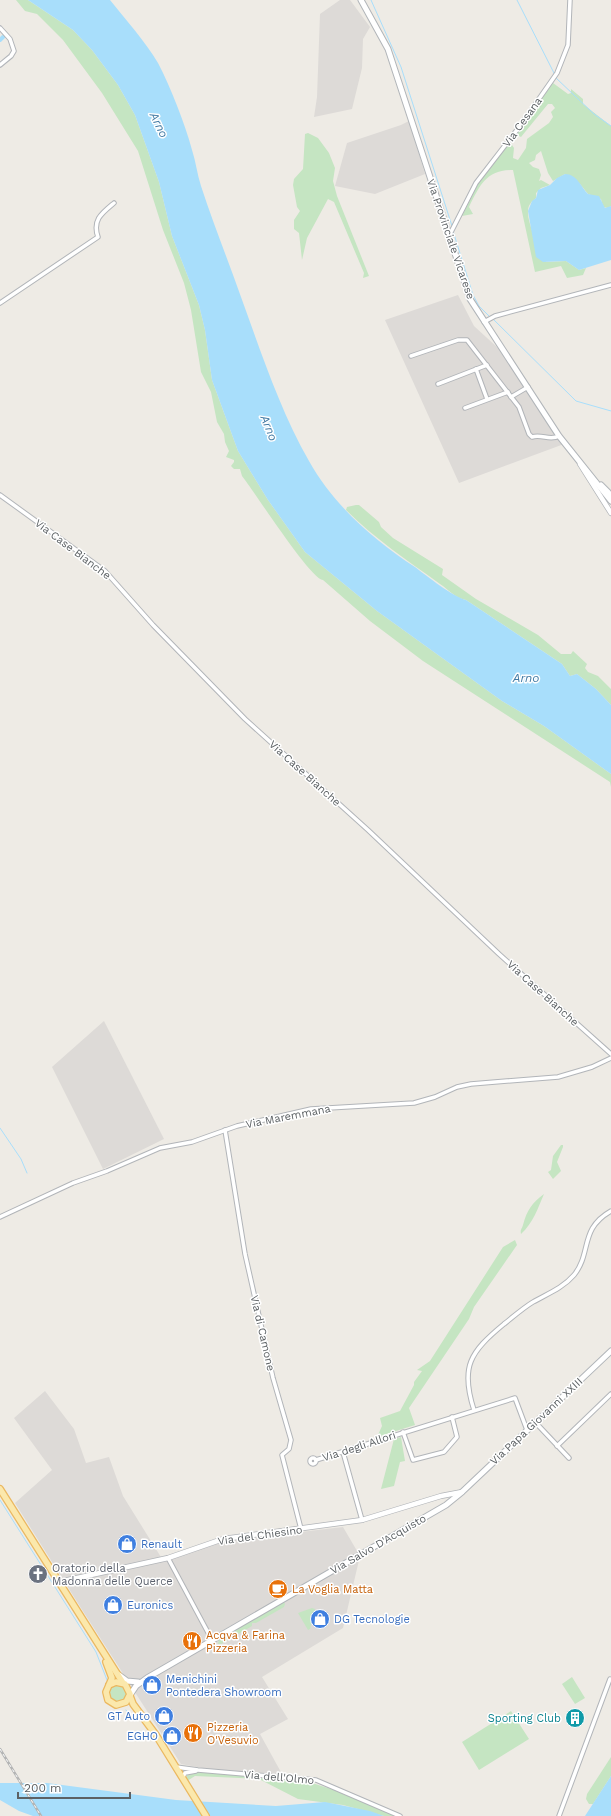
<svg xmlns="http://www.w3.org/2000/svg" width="611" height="1816" viewBox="0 0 611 1816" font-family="'Work Sans',sans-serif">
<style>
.industrial{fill:#dddad7}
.green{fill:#c5e5c2}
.water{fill:#a8defb}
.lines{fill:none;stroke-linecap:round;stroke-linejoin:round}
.stream{stroke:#a8defb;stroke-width:1}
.canal{stroke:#a8defb;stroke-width:4}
.minor-casing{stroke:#b2b5b9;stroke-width:5.5}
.tertiary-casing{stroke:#b2b5b9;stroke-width:6}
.secondary-casing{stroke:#b1b5b9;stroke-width:7}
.primary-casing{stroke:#ebb860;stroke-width:8}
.minor{stroke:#fff;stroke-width:3.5}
.tertiary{stroke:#fff;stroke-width:4.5}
.secondary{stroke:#fff;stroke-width:5}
.primary{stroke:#fbe8ac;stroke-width:5.5}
.rail-casing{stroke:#b3b4b4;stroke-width:2.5}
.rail{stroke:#fff;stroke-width:1;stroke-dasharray:3;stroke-linecap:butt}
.labels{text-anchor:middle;stroke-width:3;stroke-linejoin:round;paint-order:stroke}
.street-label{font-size:11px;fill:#5c6164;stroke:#fff}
.shop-label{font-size:11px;fill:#366cbe;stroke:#fff;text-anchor:start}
.worship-label{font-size:11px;fill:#5b616d;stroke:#fff;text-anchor:start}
.food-label{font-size:11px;fill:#c56008;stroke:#fff;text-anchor:start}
.culture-label{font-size:11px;fill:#0d838f;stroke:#fff;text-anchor:end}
.water-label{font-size:12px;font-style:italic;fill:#417aa4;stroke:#fff}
</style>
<rect width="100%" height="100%" fill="#eeebe5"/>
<g class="industrial">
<path d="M340,0h10l20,27 -7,12 -1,29 -10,41 -38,8 3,-20 3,-83z"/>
<path d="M409,121l16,53 -50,20 -40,-8 12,-43 54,-18z"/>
<path d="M458,295l16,31 24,22 66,96 -105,39 -74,-163z"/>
<path d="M104,1021l60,118 -61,30 -51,-102z"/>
<path d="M45,1391l29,38 12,34 23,-6 14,39 41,66 50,-18 19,-4 110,-13 17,29 -17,72 -81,49 26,42 -28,15 22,40 -74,-5 -27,-5 -100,-156 -66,-105 37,-33 -38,-52z"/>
</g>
<g class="green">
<path d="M16,0h12l45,30 19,20 26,35 17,30 24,67 13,54 27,69 6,25 7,50 26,71 30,49 37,52 72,59 125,90 42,25 67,48v13l-1,-5 -187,-121 -53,-40 -47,-41c-12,0 -69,-89 -81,-104l-2,-7h-6l-3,-3 3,-4v-2l-8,-3 3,-6 -4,-9 -1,-8 -7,-12 -6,-30 -10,-20 -10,-62 -7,-27 -21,-53 -25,-79 -36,-58 -39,-53 -26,-26 -12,-3z"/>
<path d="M553,83l15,11 3,-1v-4l12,10v5l28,22v80l-3,2 -5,-1 -2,-8 -13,-5 -8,-10 -15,-10 -12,7 -5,-8 -7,-22 -5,4 -1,5 -6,3 4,4 6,2 2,6 -2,6 2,-1 9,5 -9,3 -5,5v5c-4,3 -8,7 -8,13 -1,14 13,38 18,51l20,-1 13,9 7,-2 -3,7 -16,3 -6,-12 -26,6 -22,-102c-27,0 -33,15 -44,37l4,7 -11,2 18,-36 30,-38 4,6 -1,10 5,2 8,-12 1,-9 22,-16 4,-6 -2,-5 4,-4 -3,-4h-4l-27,33 -6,-3z"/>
<path d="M308,133l10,5 11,15 6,15 -2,13 4,15 32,80 -6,2 1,-5 -30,-71 -6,-3 -21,39 -5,22 -3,-27 -5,-4v-9l6,-9 -3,-4 -4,-22 1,-6 9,-10 2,-35z"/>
<path d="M356,505h3l20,17 2,5 12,11 50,31 -1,6 34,24 62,36 23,19h10l2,-3 14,13 -2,4 3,4 10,4 13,13v16l-15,-16 -19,-15 -7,2 -8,-12 -96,-64c-11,-2 -17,-10 -26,-16 -33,-24 -65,-45 -94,-74l1,-3z"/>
<path d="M561,1145h2v2l-6,15 4,9 -8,8 -5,-7 3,-2 2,-14z"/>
<path d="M544,1194c-6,14 -11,29 -23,40 -1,-5 1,-5 2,-9 4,-15 9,-22 21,-31z"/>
<path d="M515,1240l2,5 -43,62 -5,12 -60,89 6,17 -38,12 5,-11 -2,-8 20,-7 14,-26v-3l8,-11 -5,-1 13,-9 73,-114z"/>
<path d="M401,1437l4,24 -5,1 -6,24 -13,3 13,-50z"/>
<path d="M284,1602l1,2 -1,3 -28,16h-4v3l-31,18h-3l1,-5z"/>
<path d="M312,1608l3,1 -5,20 -2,1 -10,-17z"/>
<path d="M572,1677l13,21 -10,6 -13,-20z"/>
<path d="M117,1683l10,5 1,9 -7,6 -10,-2 -3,-8 4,-7z"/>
<path d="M511,1711l18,28 -50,31 -17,-28z"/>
<path d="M611,1757v19l-18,28h-4l-3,-5 1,-5z"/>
<path d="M198,1772l111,10 25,8 63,26h-13l-41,-11 -45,-6 -39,-20 -64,-3 -8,5 -2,-2 3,-5z"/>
</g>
<g class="water">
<path d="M28,0h82c16,20 35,41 48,63 13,25 27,61 34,87 4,12 5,24 9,36 12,37 27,74 40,111 20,55 39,113 68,164 24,43 64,79 106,106 12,9 38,30 51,33l96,64 8,12 7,-2 19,15 15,16v69l-67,-48 -42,-25 -125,-90 -72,-59 -37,-52 -30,-49 -26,-71 -7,-50 -6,-25 -27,-69 -13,-54 -24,-67 -17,-30 -26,-35 -19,-20z"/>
<path d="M565,174c12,0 16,13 23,20l11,2 6,12 6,-2v54l-32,10 -13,-9 -23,1 -7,-5 -8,-46 4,-10 4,-3 2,-8 12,-5 7,-7z"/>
<path d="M611,1776v40h-26z"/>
<path d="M0,1783h47l129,17 100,6 49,-4 45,9 14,5h-351l-14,-5 -19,-11z"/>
</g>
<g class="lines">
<g class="stream">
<path d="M371,0l30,67 51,159"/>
<path d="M517,0l38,75"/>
<path d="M556,78l38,36 17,12"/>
<path d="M453,231l20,64 6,11 11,11"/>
<path d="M493,319l83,82 35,10"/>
<path d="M0,1128l21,31 6,14"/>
<path d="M0,1500l96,152 11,28"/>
<path d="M126,1710l6,9"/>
</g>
<path class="canal" d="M0,40l3,-3"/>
<g class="minor-casing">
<g id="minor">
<path d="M0,28l10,11 4,12 -3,5 -11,9"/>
<path d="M449,236l27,-53 44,-57 37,-53 11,-28 2,-45"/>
<path d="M0,303l98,-66c-6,-17 4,-24 16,-34"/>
<path d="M484,322l11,-6 116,-31"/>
<path d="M411,356l47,-16h9l52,67 10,27 3,3c10,-3 18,4 27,-1"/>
<path d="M476,369l11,30"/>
<path d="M438,384l49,-19"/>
<path d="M511,397l17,-10"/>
<path d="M465,408l43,-16"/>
<path d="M0,495l105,76 48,54 92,94 123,111 131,124 112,100"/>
<path d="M225,1130l20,124 28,124 18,62 -2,9 -7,6 19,74"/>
<path d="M0,1217l73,-34 34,-12 53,-23 32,-6 45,-16 74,-17 103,-6 21,-6 22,-10 14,-3 87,-7 34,-10 19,-9"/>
<path d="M474,1410c-14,-43 -4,-58 30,-86 9,-7 19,-16 29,-22 14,-8 30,-14 41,-27 18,-22 5,-46 37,-64"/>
<path d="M535,1422l34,36"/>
<path d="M403,1432l10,28 31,-8 13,-15 -5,-20"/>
<path d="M557,1446l54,-52"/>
<path d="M343,1452l19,68"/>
<circle cx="313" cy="1461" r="3"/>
<path d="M316,1460l199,-62 12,32"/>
<path d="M168,1558l44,82"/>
<path d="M176,1767l22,3 118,10 84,36"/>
<path d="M183,1777l2,-4 11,-2"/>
<path d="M559,1816l51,-137"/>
</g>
</g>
<g class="tertiary-casing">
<g id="tertiary">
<path d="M580,464l31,49"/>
<path d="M59,1582l109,-24 55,-19 139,-19 79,-24 21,-4"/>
</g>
</g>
<g class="secondary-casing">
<g id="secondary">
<path d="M361,0l27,49 82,250 89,137 52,65"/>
<path d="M601,485l10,10"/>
<path d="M119,1675l8,6 11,1"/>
<path d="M130,1695l6,-9 11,-8 299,-173 16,-13 149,-141"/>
</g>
</g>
<g class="primary-casing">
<g id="primary">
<path d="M0,1489l123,194"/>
<path d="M106,1662l6,16 -6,14 2,8 8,5 10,-3 4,-8 -5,-10 -9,-2 -7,3"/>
<path d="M130,1696l3,8 23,31 50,81"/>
</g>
</g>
<use href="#minor" class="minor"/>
<use href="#tertiary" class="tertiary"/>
<use href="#secondary" class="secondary"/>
<use href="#primary" class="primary"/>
<g class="rail-casing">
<path id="rail" d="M0,1749l41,67"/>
</g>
<use href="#rail" class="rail"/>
</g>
<defs>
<g id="shop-disc" transform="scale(1)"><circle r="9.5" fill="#3f7fe0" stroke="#fff"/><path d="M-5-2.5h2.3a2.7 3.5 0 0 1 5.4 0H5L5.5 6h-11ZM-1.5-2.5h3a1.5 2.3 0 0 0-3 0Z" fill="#fff"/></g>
<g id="church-disc" transform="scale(1)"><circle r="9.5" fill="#6b7280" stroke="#fff"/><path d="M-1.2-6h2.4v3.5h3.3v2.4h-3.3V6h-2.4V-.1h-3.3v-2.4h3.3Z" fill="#fff"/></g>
<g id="cafe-disc" transform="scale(1)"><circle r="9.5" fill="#e8710a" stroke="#fff"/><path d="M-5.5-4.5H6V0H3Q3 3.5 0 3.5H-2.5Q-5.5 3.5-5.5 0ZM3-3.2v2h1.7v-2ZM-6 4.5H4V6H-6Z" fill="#fff"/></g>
<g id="restaurant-disc" transform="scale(1)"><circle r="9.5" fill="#e8710a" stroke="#fff"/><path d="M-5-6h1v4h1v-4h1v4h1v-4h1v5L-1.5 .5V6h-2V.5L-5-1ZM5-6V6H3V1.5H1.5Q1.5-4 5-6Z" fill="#fff"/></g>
<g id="building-disc" transform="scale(1)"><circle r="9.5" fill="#0f9aa8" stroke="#fff"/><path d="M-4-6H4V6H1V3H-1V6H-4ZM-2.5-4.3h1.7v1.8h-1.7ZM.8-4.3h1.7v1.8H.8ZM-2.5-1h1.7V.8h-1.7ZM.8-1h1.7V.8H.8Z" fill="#fff"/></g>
</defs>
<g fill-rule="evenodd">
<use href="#shop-disc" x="127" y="1544"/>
<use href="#church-disc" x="38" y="1574"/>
<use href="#cafe-disc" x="278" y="1589"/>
<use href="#shop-disc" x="113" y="1605"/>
<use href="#shop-disc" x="320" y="1619"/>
<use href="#restaurant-disc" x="192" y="1641"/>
<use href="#shop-disc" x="152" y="1685"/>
<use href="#shop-disc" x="164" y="1716"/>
<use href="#building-disc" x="575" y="1718"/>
<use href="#restaurant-disc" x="193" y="1733"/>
<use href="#shop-disc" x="172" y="1736"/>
</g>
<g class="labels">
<g class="street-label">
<text transform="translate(522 122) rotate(-54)" y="4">Via Cesana</text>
<text transform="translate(451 239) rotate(71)" y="4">Via Provinciale Vicarese</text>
<text transform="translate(73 549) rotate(37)" y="4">Via Case Bianche</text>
<text transform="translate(305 773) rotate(42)" y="4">Via Case Bianche</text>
<text transform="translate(543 993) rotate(42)" y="4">Via Case Bianche</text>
<text transform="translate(288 1116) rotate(-11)" y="4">Via Maremmana</text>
<text transform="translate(263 1333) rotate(77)" y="4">Via di Camone</text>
<text transform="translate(536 1421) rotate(-43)" y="4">Via Papa Giovanni XXIII</text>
<text transform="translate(359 1446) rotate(-18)" y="4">Via degli Allori</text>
<text transform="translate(260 1535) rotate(-8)" y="4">Via del Chiesino</text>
<text transform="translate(378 1544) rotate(-30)" y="4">Via Salvo D'Acquisto</text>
<text transform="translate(279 1777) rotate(5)" y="4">Via dell'Olmo</text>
</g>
<g class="shop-label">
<text x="141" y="1548">Renault</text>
<text x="127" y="1609">Euronics</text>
<text x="334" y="1623">DG Tecnologie</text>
<text x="166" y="1683">Menichini<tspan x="166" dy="13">Pontedera Showroom</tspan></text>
<text x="150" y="1720" text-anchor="end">GT Auto</text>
<text x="158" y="1740" text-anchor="end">EGHO</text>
</g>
<g class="worship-label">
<text x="52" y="1572">Oratorio della<tspan x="52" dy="13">Madonna delle Querce</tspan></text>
</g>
<g class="food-label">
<text x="292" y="1593">La Voglia Matta</text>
<text x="206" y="1639">Acqva &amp; Farina<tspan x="206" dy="13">Pizzeria</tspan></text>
<text x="207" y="1731">Pizzeria<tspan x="207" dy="13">O'Vesuvio</tspan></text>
</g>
<g class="culture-label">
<text x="561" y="1722">Sporting Club</text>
</g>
<g class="water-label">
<text transform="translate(159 125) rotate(64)" y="4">Arno</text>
<text transform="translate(269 428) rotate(68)" y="4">Arno</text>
<text x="526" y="682">Arno</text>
</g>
</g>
<path d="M18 1792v6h112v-6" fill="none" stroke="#5c6164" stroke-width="2"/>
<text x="24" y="1792" font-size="12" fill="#5c6164" stroke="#ffffff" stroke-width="3" paint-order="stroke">200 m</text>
</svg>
